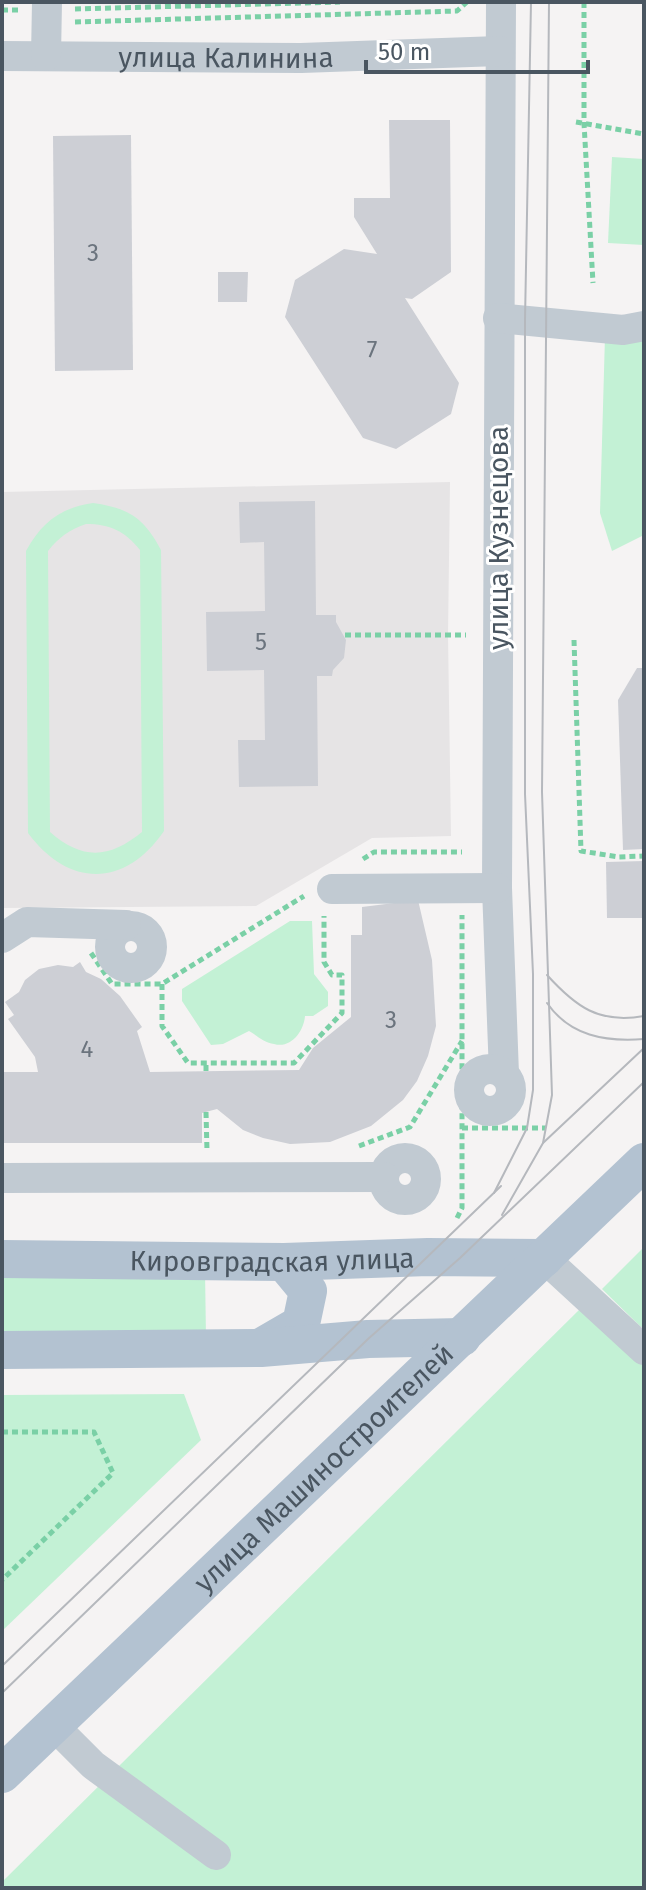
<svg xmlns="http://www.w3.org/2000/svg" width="646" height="1890" viewBox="0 0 646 1890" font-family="'Fira Sans',sans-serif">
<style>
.education{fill:#e6e4e5}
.green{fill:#c3f1d5;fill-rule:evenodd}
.building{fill:#cdcfd5}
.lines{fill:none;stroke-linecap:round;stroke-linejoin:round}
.path{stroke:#7ad0a6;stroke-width:5;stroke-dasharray:6 4;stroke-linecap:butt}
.minor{stroke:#c1cad2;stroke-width:30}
.major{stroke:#b3c2d1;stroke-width:38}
.tram{stroke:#b5b8bd;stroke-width:2}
.labels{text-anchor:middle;stroke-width:6;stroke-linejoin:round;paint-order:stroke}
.number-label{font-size:24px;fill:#6b747e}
.street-label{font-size:28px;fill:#4a5661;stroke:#fff}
</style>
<rect width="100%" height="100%" fill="#f5f3f3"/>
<path class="education" d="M450,482l-2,153 3,201 -79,2 -116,68 -254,2v-416z"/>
<g class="green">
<path d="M612,157l32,2v86l-36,-2z"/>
<path d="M605,336l39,4v195l-32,16 -12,-38z"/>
<path d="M93,503c36,5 51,15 68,47l3,281c-39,57 -95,57 -136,2l-2,-282c16,-29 34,-43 67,-48zM86,524c24,0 39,7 54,26l2,282c-32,26 -59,29 -92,0l-2,-281c11,-14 21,-21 38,-27z"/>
<path d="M290,921h22l2,53 14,18v14l-15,10h-8c-1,15 -14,33 -31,28 -9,-1 -18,-9 -25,-13l-26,13 -12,1 -29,-44v-12z"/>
<path d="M644,1247v80h-3l-39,-38z"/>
<path d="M2,1269h203l1,70h-204z"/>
<path d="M581,1308l63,53v527h-642v-6z"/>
<path d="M184,1394l17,46 -199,191v-236z"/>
</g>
<g class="building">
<path d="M389,120h61l1,152 -39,27 -7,-1 54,85 -8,31 -55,35 -33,-11 -78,-121 10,-37 49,-31 33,5 -23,-37v-19h36z"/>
<path d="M131,135l2,235 -78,1 -2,-235z"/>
<path d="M218,272h30l-1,30h-29z"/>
<path d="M315,501l1,114h20v7l10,18 -2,18 -11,12 -1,6h-15l1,110 -79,1 -1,-47h27l-1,-70 -57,1 -1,-59 59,-1 -1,-69 -24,1 -1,-41z"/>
<path d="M637,668h7v181l-21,1 -5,-150z"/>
<path d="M644,861v57h-37l-1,-56z"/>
<path d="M418,900l14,60 4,66 -8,30 -11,25 -14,19 -32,26 -41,16 -40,2 -27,-6 -20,-8 -26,-21 -15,4v30h-200v-71h36l-3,-15 -27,-38 6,-4 -9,-13 14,-10 6,-12 14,-11 19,-4 15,2 7,-5 6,10 15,7 19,17 22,31 -5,4 13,41 149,-2 14,-22 38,-31v-82h11v-28z"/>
</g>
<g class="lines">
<g class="path">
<path d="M584,2v121l9,160"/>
<path d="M75,9l265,-7"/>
<path d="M2,10h19"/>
<path d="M75,22l382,-11 10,-9"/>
<path d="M576,122l68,12"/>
<path d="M345,635h121"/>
<path d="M574,640l7,211 38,6 25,-1"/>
<path d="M363,859l11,-7h88"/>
<path d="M91,953l21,31h50l142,-88"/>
<path d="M162,984v42l26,37h106l48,-50v-38h-10l-8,-13v-46"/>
<path d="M206,1071v-8"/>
<path d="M206,1112l1,39"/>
<path d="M462,1128h84"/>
<path d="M359,1146l51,-19 52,-86"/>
<path d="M457,1218l5,-10v-293"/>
<path d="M2,1432h92l19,41 -111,107"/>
</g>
<g class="minor">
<path d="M501,2l-4,886 7,186"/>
<path id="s1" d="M2,56l299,2 198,-7"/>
<path d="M46,56l1,-54"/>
<path d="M498,318l125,12 21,-4"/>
<path d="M332,889l165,-1"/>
<circle cx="131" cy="947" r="21"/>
<path d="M2,938l25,-16 99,3"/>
<circle cx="490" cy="1090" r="21"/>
<circle cx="405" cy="1179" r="21"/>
<path d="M2,1178l382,-1"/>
<path d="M544,1258l100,92"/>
<path d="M53,1725l40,40 123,90"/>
</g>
<g class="major">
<path id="s2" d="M2,1259l282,3 144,-5 116,1"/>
<path d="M263,1346l38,-22 7,-33 -24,-29"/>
<path d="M2,1350l259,-2 107,-9 94,-2"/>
<path id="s3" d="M2,1774l642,-612"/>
</g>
<g class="tram">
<path d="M547,975c29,32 52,49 97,41"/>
<path d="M547,1003c23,33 58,39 97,36"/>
<path d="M543,1143l101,-95"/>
<path d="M494,1193l33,-65 6,-38v-116l-8,-180v-474l6,-318"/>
<path d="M502,1215l41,-72 9,-48 -10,-303 7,-790"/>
<path d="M2,1666l499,-480"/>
<path d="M2,1693l366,-354 92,-81 184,-176"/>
</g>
</g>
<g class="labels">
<g class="number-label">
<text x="93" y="261">3</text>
<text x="372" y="358">7</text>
<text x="261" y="650">5</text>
<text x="391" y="1028">3</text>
<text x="87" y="1057">4</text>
</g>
<g class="street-label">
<text dy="10" stroke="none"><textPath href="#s1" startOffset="224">улица Калинина</textPath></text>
<text transform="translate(498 538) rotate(-90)" y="10">улица Кузнецова</text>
<text dy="10" stroke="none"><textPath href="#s2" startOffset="270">Кировградская улица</textPath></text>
<text dy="10" stroke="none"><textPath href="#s3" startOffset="444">улица Машиностроителей</textPath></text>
</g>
</g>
<rect width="646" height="1890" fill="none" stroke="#4a5661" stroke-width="8"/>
<path d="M366 60v12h222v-12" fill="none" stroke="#4a5661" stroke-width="4"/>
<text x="378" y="60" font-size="24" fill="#4a5661" stroke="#ffffff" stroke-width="6" paint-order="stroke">50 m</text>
</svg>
